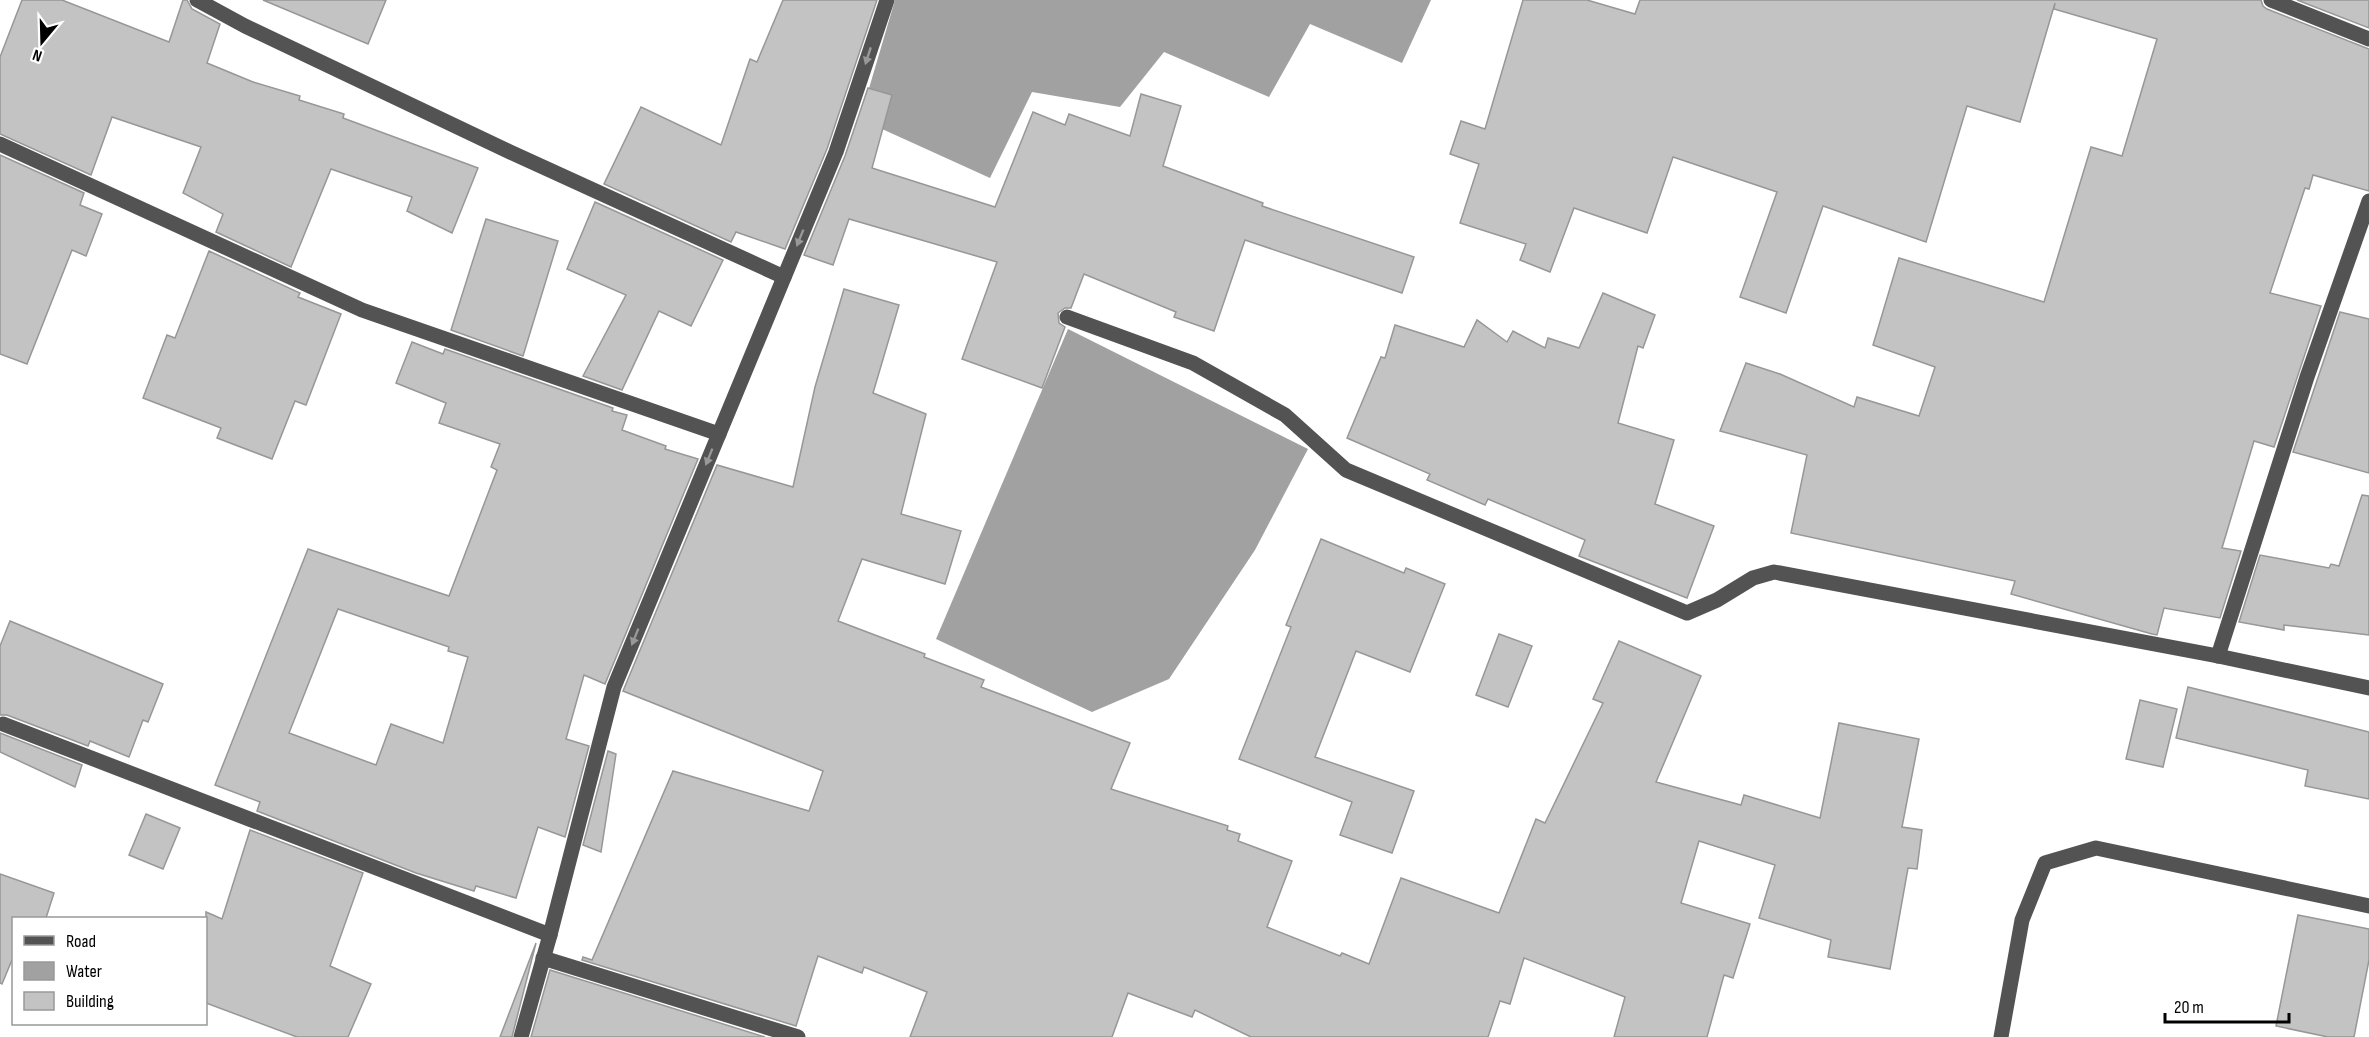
<svg xmlns="http://www.w3.org/2000/svg" width="2369" height="1037" viewBox="0 0 2369 1037" font-family="'Sofia Sans Condensed',sans-serif">
<style>
.water{fill:#a1a1a1}
.building{fill:#c3c3c3;stroke:#979797;stroke-width:1.5;fill-rule:evenodd}
.lines{fill:none;stroke-linecap:round;stroke-linejoin:round}
.minor{stroke:#535353;stroke-width:15}
.oneway{fill:#989898}
</style>
<rect width="100%" height="100%" fill="#fff"/>
<g class="water">
<path d="M895,0h536l-29,63 -92,-39 -41,73 -105,-45 -44,55 -88,-15 -42,86 -130,-59z"/>
<path d="M1068,329l240,120 -53,101 -86,129 -77,33 -156,-73z"/>
</g>
<g class="building">
<path d="M22,0h40l107,42 14,-42h4l5,9 28,15 -13,39 46,19 47,14 -1,4 45,14 -1,4 135,50 -26,65 -45,-22 5,-14 -81,-28 -40,98 -75,-35 7,-18 -40,-21 18,-46 -89,-30 -21,58 -91,-41v-77z"/>
<path d="M263,0h123l-18,44z"/>
<path d="M783,0h94l-50,149 -42,100 -49,-17 -5,10 -127,-58 37,-77 80,38 29,-86 7,3z"/>
<path d="M1523,0h64l48,14 5,-14h621l2,6 4,3 102,40v142l-56,-16 -4,14 -4,-1 -35,105 51,13 -47,141 -20,-6 -32,107 19,3 -21,67 -56,-10 -7,27 -5,-1 -141,-40 4,-13 -224,-48 16,-78 -87,-24 26,-68 34,11 74,33 3,-10 62,19 16,-49 -62,-22 26,-87 145,44 47,-155 31,9 35,-117 -103,-30 1,-6 -35,119 -53,-16 -41,136 -103,-36 -37,107 -46,-16 37,-105 -104,-35 -26,76 -73,-25 -24,64 -30,-12 6,-16 -66,-21 19,-59 -29,-10 11,-33 24,8z"/>
<path d="M2297,0h72v28z"/>
<path d="M868,88l24,7 -20,73 123,39 38,-95 32,13 4,-11 61,22 11,-42 40,12 -18,60 100,37 -1,3 152,51 -12,36 -157,-53 -31,91 -40,-14 2,-5 -92,-38 -13,34h-6l-7,5 1,10 6,4 -23,61 -80,-29 35,-97 -148,-43 -16,46 -29,-10 41,-99z"/>
<path d="M0,155l84,38 -4,12 22,9 -16,42 -14,-6 -45,114 -27,-10z"/>
<path d="M595,202l128,58 -32,66 -32,-15 -37,79 -39,-14 43,-81 -59,-26z"/>
<path d="M486,219l72,22 -35,115 -72,-26z"/>
<path d="M209,251l91,42 -2,4 43,17 -35,91 -11,-4 -23,58 -55,-21 4,-10 -78,-30 24,-63 8,3z"/>
<path d="M844,289l55,16 -26,88 53,21 -25,100 60,17 -16,53 -83,-25 -24,62 87,33 -1,3 60,23 -3,7 149,56 -19,46 117,37 -1,4 13,4 -2,7 54,20 -25,66 73,29 2,-3 27,11 32,-86 98,35 37,-94 9,4 58,-120 -10,-4 26,-58 82,35 -45,106 85,23 3,-10 76,23 19,-95 80,16 -17,88 20,3 -5,39 -9,-1 -18,101 -62,-12 3,-17 -72,-22 16,-53 -76,-24 -18,62 69,21 -17,54 -9,-3 -17,62h-93l11,-40 -101,-39 -14,46 -10,-3 -12,36h-237l-56,-27 -3,7 -64,-24 -16,44h-202l17,-45 -63,-25 -2,6 -44,-17 -22,70 -214,-66 1,-3 9,3 81,-189 136,40 14,-40 -200,-80 94,-226 76,22 22,-100z"/>
<path d="M1603,293l52,22 -12,33 -5,-2 -20,77 56,17 -19,64 59,22 -27,72 -108,-42 6,-16 -97,-41 -3,6 -58,-25 3,-6 -83,-36 34,-81 4,1 10,-33 69,22 13,-27 30,22 6,-11 32,17 3,-10 31,10z"/>
<path d="M2340,312l29,7v154l-76,-21z"/>
<path d="M412,342l31,12 2,-5 168,59 -1,3 15,4 -5,15 44,16 -1,3 33,10 -93,225 -21,-9 -18,64 23,7 -24,91 -27,-10 -22,71 -40,-12 -2,5 -58,-18 -159,-62 3,-9 -45,-17 93,-236 141,47 48,-126 -6,-3 9,-23 -61,-21 7,-20 -50,-20zM338,609l111,38 -1,4 20,6 -25,86 -52,-19 -15,41 -87,-32z"/>
<path d="M2362,495l7,1v139l-85,-10v5l-45,-8 21,-67 69,13 2,-4 8,2z"/>
<path d="M1321,539l83,34 2,-5 39,16 -35,88 -54,-21 -41,106 99,34 -22,62 -52,-18 12,-33 -113,-43 52,-132 -5,-2z"/>
<path d="M10,621l153,63 -15,38 -5,-2 -14,37 -39,-16 -2,5 -81,-31h-7v-69z"/>
<path d="M1499,634l33,12 -24,61 -32,-12z"/>
<path d="M2188,687l181,45v67l-64,-13 3,-16 -132,-32z"/>
<path d="M2140,700l37,9 -14,58 -37,-8z"/>
<path d="M0,733l82,32 -7,22 -75,-35z"/>
<path d="M608,751l8,3 -15,98 -18,-7z"/>
<path d="M146,814l34,14 -17,41 -34,-14z"/>
<path d="M250,830l113,43 -33,93 41,18 -23,53h-51l-91,-34v-91l16,7z"/>
<path d="M0,874l54,19 -8,25h-32v37l-12,29 -2,-1z"/>
<path d="M2298,915l71,14v31l-15,77h-26l-52,-11z"/>
<path d="M536,943l-24,94h-12z"/>
<path d="M550,970l215,67h-234z"/>
</g>
<g class="lines">
<g class="minor">
<path d="M197,0l48,26 265,126 274,125"/>
<path d="M2271,0l98,39"/>
<path d="M0,144l362,166 357,124"/>
<path d="M1067,317l126,46 92,52 61,55 341,143 30,-13 36,-22 21,-6 444,84 151,32"/>
<path d="M2218,656l89,-279 62,-176"/>
<path d="M3,724l547,211"/>
<path d="M543,958l255,79"/>
<path d="M521,1037l29,-102 64,-248 222,-535 51,-152"/>
<path d="M2001,1037l21,-117 23,-57 51,-15 273,58"/>
</g>
</g>
<defs><path id="oneway-solid" d="M-6-.8H1V-3.2L6.5 0L1 3.2V.8H-6Z" transform="scale(1.5)"/></defs>
<g class="oneway">
<use href="#oneway-solid" transform="translate(868 56) rotate(108)"/>
<use href="#oneway-solid" transform="translate(800 238) rotate(112)"/>
<use href="#oneway-solid" transform="translate(709 457) rotate(112)"/>
<use href="#oneway-solid" transform="translate(635 637) rotate(112)"/>
</g>
<rect x="12" y="917" width="195" height="108" fill="#ffffff" stroke="#999999" stroke-width="1.5"/>
<rect x="24" y="936" width="30" height="9" fill="#535353" stroke="#999999" stroke-width="1.5"/>
<text x="66" y="947" font-size="18" fill="#000000">Road</text>
<rect x="24" y="962" width="30" height="18" fill="#a1a1a1" stroke="#999999" stroke-width="1.5"/>
<text x="66" y="977" font-size="18" fill="#000000">Water</text>
<rect x="24" y="992" width="30" height="18" fill="#c3c3c3" stroke="#999999" stroke-width="1.5"/>
<text x="66" y="1007" font-size="18" fill="#000000">Building</text>
<g transform="translate(42 42) rotate(199)" stroke="#ffffff" stroke-width="4.5" paint-order="stroke">
<path d="M0-4.5L10 22L0 15L-10 22Z" fill="#000000"/>
<text y="-9" font-size="16" font-weight="bold" text-anchor="middle" fill="#000000">N</text>
</g>
<path d="M2165 1013v9h124v-9" fill="none" stroke="#000000" stroke-width="3"/>
<text x="2174" y="1013" font-size="18" fill="#000000" stroke="#ffffff" stroke-width="4.5" paint-order="stroke">20 m</text>
</svg>
